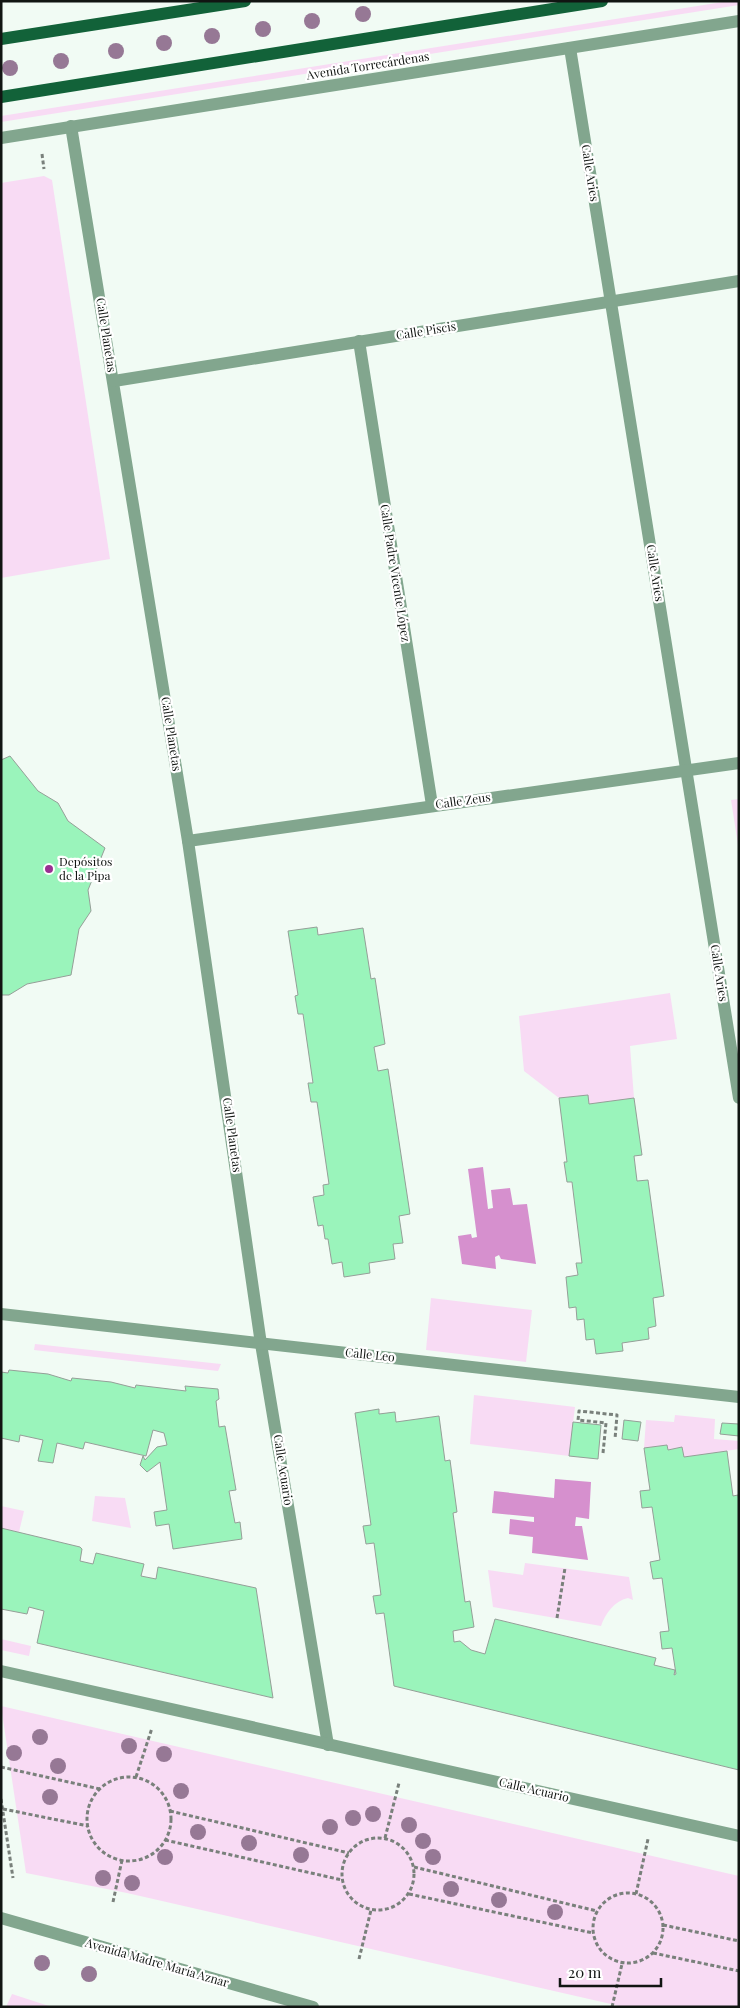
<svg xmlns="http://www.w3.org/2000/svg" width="740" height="2008" viewBox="0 0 740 2008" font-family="'Playfair Display',serif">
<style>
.green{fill:#f8dbf4}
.water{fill:#d690ce}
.building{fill:#9af4bb;stroke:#959f98}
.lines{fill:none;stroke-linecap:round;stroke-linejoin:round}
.path{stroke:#79807b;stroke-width:3;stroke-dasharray:4 2.5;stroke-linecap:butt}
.minor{stroke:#82a68e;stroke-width:12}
.major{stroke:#126239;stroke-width:12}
.tree{fill:#967895}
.poi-dot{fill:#992f92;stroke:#fff;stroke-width:2}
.labels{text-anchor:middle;stroke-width:4.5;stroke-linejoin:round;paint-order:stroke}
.street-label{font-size:12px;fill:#111512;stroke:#fff}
.poi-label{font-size:12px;fill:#111512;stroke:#fff;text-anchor:start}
</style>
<rect width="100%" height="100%" fill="#f1fbf4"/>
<g class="green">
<path d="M729,1h10v4l-738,117v-6z"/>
<path d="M44,176l8,4 58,379 -109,19v-395z"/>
<path d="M739,799v52l-8,-51z"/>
<path d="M670,993l7,46 -47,7 4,52 -45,6 -1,-9 -29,3 -35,-27 -5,-55z"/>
<path d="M431,1298l101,12 -6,52 -100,-12z"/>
<path d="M35,1344l186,20 -3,7 -184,-21z"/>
<path d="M474,1395l101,12 -6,49 -99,-12z"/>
<path d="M675,1415l40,4 -1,20 25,2v8l-55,8 -2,-10 -14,3 -1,-5 -23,3 2,-28 28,2z"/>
<path d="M95,1496l30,2 6,30 -39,-7z"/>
<path d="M1,1506l23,5 -5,21 -18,-4z"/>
<path d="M525,1563l104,14 4,23 -5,-2c-14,3 -23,16 -27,28l-108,-19 -5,-37 35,5z"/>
<path d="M1,1639l30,7 -2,10 -28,-6z"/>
<path d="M1,1706l738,170v131h-115l-497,-114 -101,-20z"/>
<path d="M12,1994l40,13h-46z"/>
</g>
<g class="water">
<path d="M483,1167l5,42 5,-1 -2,-18 19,-2 3,17 14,-1 9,60 -35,-5 -2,-4 -4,2 1,12 -34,-5 -4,-28 13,-2 1,4 5,-1 -9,-68z"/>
<path d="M555,1479l36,3 -2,37 -13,-2 -1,9h7l6,34 -56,-7 1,-16 -24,-3 1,-15 24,3v-5l-42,-4 2,-22 60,7z"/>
</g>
<g class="building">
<path d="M10,756l28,35 20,12 10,18 37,27 -17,42 3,21 -12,18 -8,46 -44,9 -18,11h-8v-235z"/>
<path d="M317,927l1,8 45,-7 8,51 4,-1 10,66 -11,3 4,24 10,-2 22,145 -11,2 4,27 -10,1 2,15 -26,4 1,10 -26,4 -2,-15 -10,2 -4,-25h-3l-2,-14 -5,1 -5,-29 11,-2 -1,-10 6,-1 -12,-82h-6l-3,-19h5l-10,-69h-5l-3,-18 3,-1 -10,-64z"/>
<path d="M588,1095l1,9 45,-6 8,57 -8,1 3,25 11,-1 16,116 -11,2 3,28 -8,2 1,11 -27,4 1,8 -27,3 -2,-15 -8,1 -2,-21 -7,1 -1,-13 -7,1 -3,-31 12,-2 -2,-12h6l-10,-81h-5l-3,-20h3l-8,-64z"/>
<path d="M9,1370l39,4 23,7 1,-3 39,4 24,6 1,-3 50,6 -1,-5 33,3 1,10 -3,2 3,26 6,-1 11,64 -7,1 6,32 5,-1 2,17 -69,10 -4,-25 -13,2 -2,-14 13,-2 -7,-48 -13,10 -7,-7 3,-9 2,4 12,-13 10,-2 -3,-12 -11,-3 -7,26 -61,-14 -2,7 -26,-6 -4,20 -15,-2 5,-21 -23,-5 -1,7 -18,-4v-66l7,1z"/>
<path d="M379,1409v5l16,-2 1,10 43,-6 6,45 5,-1 7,52 -4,1 12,89 5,-1 4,26 -21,4 1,11 6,-1 11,9 14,4 10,-35 161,39 -2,7 21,5 -1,5 2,-1 -4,-26 -10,1 -2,-17 9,-1 -7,-53 -9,1 -3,-17 10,-2 -8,-53 -10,1 -2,-17 10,-1 -6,-42 23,-3 1,5 14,-3 2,10 43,-6 6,45 5,-1 1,6v269l-345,-84 -10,-73 -8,1 -3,-18 8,-1 -7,-52 -8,1 -3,-18 8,-1 -16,-112z"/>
<path d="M624,1420l17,2 -3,19 -16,-2z"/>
<path d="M573,1422l28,3 -3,34 -29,-3z"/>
<path d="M722,1423l17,1v12l-19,-2z"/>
<path d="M1,1528l79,19 2,2 -2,12 13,3 3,-11 48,11 -3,12 15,3 2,-12 98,21 17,110 -236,-55 7,-32 -15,-4 -2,7 -26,-5z"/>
</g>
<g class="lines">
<g class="path">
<path d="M42,154l2,15"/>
<path d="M603,1453l3,-30 -28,-3 1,-9 38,4 -2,24"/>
<path d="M557,1618l8,-50"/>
<path d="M1,1767l99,22"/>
<path d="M136,1777l16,-49"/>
<circle cx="129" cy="1819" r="42"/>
<path d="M1,1799l12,79"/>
<path d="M3,1809l85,17"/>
<path d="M170,1811l179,42"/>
<circle cx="378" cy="1874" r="36"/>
<path d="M385,1838l14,-55"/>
<path d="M165,1840l177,40"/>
<path d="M414,1867l183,44"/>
<circle cx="628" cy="1928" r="35"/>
<path d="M409,1894l184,39"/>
<path d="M636,1894l12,-55"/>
<path d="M113,1902l9,-42"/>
<path d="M663,1925l76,16"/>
<path d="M653,1953l86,18"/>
<path d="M359,1959l12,-49"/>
<path d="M612,2007l10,-43"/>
</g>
<g class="minor">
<path d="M570,48l169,1050"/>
<path d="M71,126l117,715 73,503 67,401"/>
<path d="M1,138l738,-117"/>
<path d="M359,341l73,464"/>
<path d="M114,381l625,-100"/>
<path d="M188,841l551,-78"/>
<path d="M1,1314l738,83"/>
<path d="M1,1671l738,165"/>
<path d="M1,1918l312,89"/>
</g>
<g class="major">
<path d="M1,39l244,-38"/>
<path d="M1,97l601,-96"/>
</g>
</g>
<g class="tree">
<circle cx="363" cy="14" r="8"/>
<circle cx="312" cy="21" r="8"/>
<circle cx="263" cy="29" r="8"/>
<circle cx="212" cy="36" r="8"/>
<circle cx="164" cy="43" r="8"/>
<circle cx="116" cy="51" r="8"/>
<circle cx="61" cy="61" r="8"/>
<circle cx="10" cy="68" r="8"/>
<circle cx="40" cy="1737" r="8"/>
<circle cx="129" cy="1746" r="8"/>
<circle cx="14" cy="1753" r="8"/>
<circle cx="164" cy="1754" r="8"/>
<circle cx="58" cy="1766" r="8"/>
<circle cx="181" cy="1791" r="8"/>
<circle cx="50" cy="1797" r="8"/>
<circle cx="373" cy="1814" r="8"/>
<circle cx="353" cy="1818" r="8"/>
<circle cx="409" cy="1825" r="8"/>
<circle cx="330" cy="1827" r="8"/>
<circle cx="198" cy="1832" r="8"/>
<circle cx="423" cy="1841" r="8"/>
<circle cx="249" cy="1843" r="8"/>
<circle cx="301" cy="1855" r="8"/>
<circle cx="165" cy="1857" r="8"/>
<circle cx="433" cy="1857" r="8"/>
<circle cx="103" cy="1878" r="8"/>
<circle cx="132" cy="1883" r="8"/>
<circle cx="451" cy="1889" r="8"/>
<circle cx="499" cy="1900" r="8"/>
<circle cx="555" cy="1912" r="8"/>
<circle cx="42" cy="1963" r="8"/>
<circle cx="89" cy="1974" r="8"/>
</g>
<circle class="poi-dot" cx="49" cy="869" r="5"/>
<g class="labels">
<g class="street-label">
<text transform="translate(368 66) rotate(-9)" y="4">Avenida Torrecárdenas</text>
<text transform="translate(590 173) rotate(81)" y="4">Calle Aries</text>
<text transform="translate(426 331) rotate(-9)" y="4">Calle Piscis</text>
<text transform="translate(106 335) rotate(81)" y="4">Calle Planetas</text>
<text transform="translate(395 573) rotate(81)" y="4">Calle Padre Vicente López</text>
<text transform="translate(655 573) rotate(81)" y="4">Calle Aries</text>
<text transform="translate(171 734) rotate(81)" y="4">Calle Planetas</text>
<text transform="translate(463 801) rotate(-8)" y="4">Calle Zeus</text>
<text transform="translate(719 973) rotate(81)" y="4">Calle Aries</text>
<text transform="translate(232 1135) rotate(82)" y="4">Calle Planetas</text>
<text transform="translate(370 1355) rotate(6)" y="4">Calle Leo</text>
<text transform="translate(283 1470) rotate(81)" y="4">Calle Acuario</text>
<text transform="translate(534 1790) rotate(13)" y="4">Calle Acuario</text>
<text transform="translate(157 1963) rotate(16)" y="4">Avenida Madre María Aznar</text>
</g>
<g class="poi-label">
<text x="59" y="866">Depósitos<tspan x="59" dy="14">de la Pipa</tspan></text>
</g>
</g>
<rect width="740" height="2008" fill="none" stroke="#111512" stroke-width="5"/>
<path d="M560 1978v8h101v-8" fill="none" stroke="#111512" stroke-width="2.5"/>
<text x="568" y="1978" font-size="15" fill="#111512" stroke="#ffffff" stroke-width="4" paint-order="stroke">20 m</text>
</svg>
